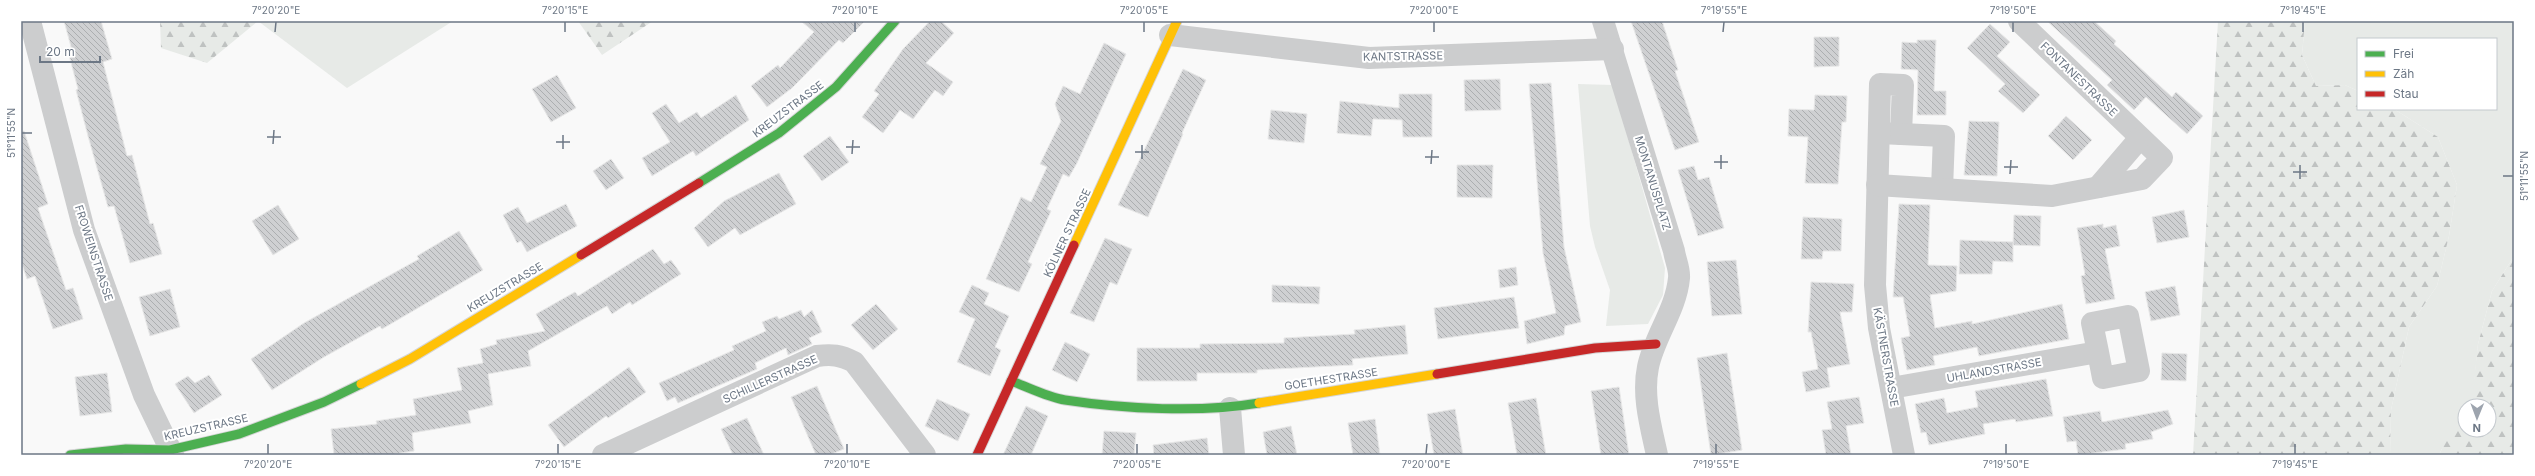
<svg xmlns="http://www.w3.org/2000/svg" width="2535" height="476" viewBox="0 0 2535 476" font-family="Inter,sans-serif">
<style>
.green{fill:#e7eae7}
.forest{fill:url(#forest-firs)}
.building{fill:url(#building-back-hatch);stroke:#e8e8e8}
.lines{fill:none;stroke-linecap:round;stroke-linejoin:round}
.fast-casing{stroke:#d5d5d6;stroke-width:11}
.slow-casing{stroke:#d5d5d6;stroke-width:11}
.jam-casing{stroke:#d5d5d6;stroke-width:11}
.street{stroke:#cccdce;stroke-width:22}
.fast{stroke:#4caf50;stroke-width:9}
.slow{stroke:#ffc107;stroke-width:9}
.jam{stroke:#c62828;stroke-width:9}
.ticks{fill:none;stroke:#6c7785;stroke-width:1.5}
.labels{text-anchor:middle;stroke-width:4;stroke-linejoin:round;paint-order:stroke}
.street-label{font-size:11px;fill:#6c7785;stroke:#fff}
.neatline{fill:none;stroke:#6c7785;stroke-width:1.5}
.ticks-label{font-size:10px;text-anchor:middle;fill:#6c7785}
</style>
<defs>
<pattern id="forest-firs" width="22" height="20" patternUnits="userSpaceOnUse"><rect width="22" height="20" fill="#e7eae7"/><path d="M5 1l3.5 6h-7zM16 11l3.5 6h-7z" fill="#bfc2c1"/></pattern>
<pattern id="building-back-hatch" width="6" height="6" patternUnits="userSpaceOnUse"><rect width="6" height="6" fill="#cfd0d2"/><path d="M-1 5l2 2M0 0l6 6M5-1l2 2" fill="none" stroke="#acaeb0"/></pattern>
</defs>
<rect width="100%" height="100%" fill="#f9f9f9"/>
<g class="green">
<path d="M258,21h195l-106,67z"/>
<path d="M2305,21h209v235l-22,35 -14,53 -6,62h-7c0,12 -20,35 -26,49h-49l1,-45 18,-83 28,-41 12,-50 8,-51 -19,-48 -44,-28h102v-70h-138v52l-13,-6 -29,1 -14,-31z"/>
<path d="M1578,84l35,1 52,183 -2,27 -15,29 -42,2 4,-36 -15,-43 -5,-21z"/>
</g>
<g class="forest">
<path d="M160,21h98l-51,42 -46,-15z"/>
<path d="M578,21h75l-51,34z"/>
<path d="M2218,21h87l-3,34 14,31 29,-1 13,6v18h36l44,28 19,48 -8,51 -12,50 -28,41 -18,83 -1,45h-197z"/>
<path d="M2514,256v199h-75l8,-17 18,-24v16h24v-24h-18l7,-62 14,-53z"/>
</g>
<g class="building">
<path d="M64,21h37l11,38 -9,3 24,94 5,-1 18,69 3,-1 9,31 -32,9 -16,-57 -6,1 -20,-71 -12,-46 2,-1 -9,-34 4,-1z"/>
<path d="M801,21h64l-22,22 -4,-3 -47,48 -25,19 -16,-21 27,-21 2,3 34,-36z"/>
<path d="M930,21h11l13,12 -28,30 27,19 -10,14 -8,-6 -22,29 -13,-9 -17,23 -21,-16 17,-23 -5,-3 29,-42z"/>
<path d="M1631,21h31l16,49 -3,1 24,71 -24,8z"/>
<path d="M2047,21h47l22,20 -2,3 58,53 4,-5 27,24 -16,18 -41,-37 -12,13 -27,-25 5,-5z"/>
<path d="M1990,24l20,18 -13,14 43,39 -17,18 -25,-22 7,-7 -38,-36z"/>
<path d="M1814,37h25v29l-25,1z"/>
<path d="M1917,40h19l-2,51h12v24h-29l1,-45 -17,-1 1,-27 15,1z"/>
<path d="M1104,43l22,11 -49,109 -8,14 -6,-3 -16,35 4,2 -23,51 4,2 -13,28 -33,-13 35,-82 10,5 16,-35 -7,-3 21,-43 -6,-17 8,-18 17,8z"/>
<path d="M1183,69l23,11 -24,53 1,1 -35,83 -30,-12z"/>
<path d="M557,75l19,33 -25,14 -19,-33z"/>
<path d="M1500,79l1,31 -36,1 -1,-31z"/>
<path d="M1551,83l13,164 17,75 -16,4 -1,9 -37,9 -3,-23 32,-8 -13,-60 -14,-169z"/>
<path d="M1399,94h33v43h-29l-1,-17 -29,-1 -2,17 -34,-3 3,-32 59,7z"/>
<path d="M736,95l13,25 -53,36 -3,-5 -41,25 -10,-18 28,-16 -18,-29 14,-9 13,19 18,-11 4,6z"/>
<path d="M1815,95l32,1 -1,26h-4l-4,62 -33,-1 3,-46 -20,-1 1,-27 25,1z"/>
<path d="M1271,110l36,4 -3,29 -36,-4z"/>
<path d="M2066,116l26,24 -19,20 -25,-24z"/>
<path d="M1969,121l30,1 -2,54 -33,-1z"/>
<path d="M24,131l24,73 -10,4 28,82 7,-2 10,31 -30,10 -18,-53 -8,3 -6,-18v-129z"/>
<path d="M830,136l19,26 -27,19 -19,-25z"/>
<path d="M611,159l13,19 -18,12 -13,-19z"/>
<path d="M1457,165h36l-1,33 -35,-1z"/>
<path d="M1694,166l4,14 11,-3 15,51 -26,8 -20,-66z"/>
<path d="M779,173l17,31 -56,31 -5,-7 -27,19 -14,-19 30,-27z"/>
<path d="M566,204l11,22 -50,26 -6,-11 -4,2 -14,-28 15,-8 9,16z"/>
<path d="M1899,204l31,1 -2,60 29,1 -1,25 -26,4 5,33 37,-7v3l90,-20 7,35 -90,17 -2,-9 -44,9 2,9 -28,5 -6,-32 9,-2 -7,-39h-10z"/>
<path d="M278,205l21,34 -26,16 -21,-34z"/>
<path d="M2184,210l5,27 -32,6 -5,-26z"/>
<path d="M2014,215l27,1 -1,30 -27,-1z"/>
<path d="M1803,217l39,2 -1,32h-18l-1,8h-21z"/>
<path d="M2103,224v4l13,-3 4,21 -15,3 10,50 -29,5 -5,-28 4,-1 -8,-47z"/>
<path d="M459,231l24,39 -101,59 -2,-3 -56,31 -52,33 -21,-31 53,-36 115,-64 -2,-3z"/>
<path d="M1105,238l27,11 -15,36 -7,-3 -16,40 -24,-9z"/>
<path d="M1960,240l53,2v20l-20,-1 -1,13h-33z"/>
<path d="M653,249l11,15 7,-4 10,14 -49,31 -2,-3 -18,12 -5,-8 -79,45 3,15 -43,8 5,31 -25,6 3,12 -59,10 2,18 -26,4h-54l-3,-26 46,-5 -1,-3 40,-6 -3,-16 49,-9 -5,-22 26,-5 -3,-14 17,-5 -1,-4 49,-9 -9,-17 39,-22 3,4z"/>
<path d="M1736,260l6,54 -30,2 -5,-54z"/>
<path d="M1516,267l2,18 -18,3 -2,-18z"/>
<path d="M1811,282l43,2 -2,28h-12l10,52 -23,4 3,19 -24,5 -4,-20 16,-3 -7,-37h-3z"/>
<path d="M972,285l17,8 -5,11 25,12 -14,31 6,3 -11,26 -33,-14 18,-43 -16,-7z"/>
<path d="M1272,285l48,2 -1,17 -47,-2z"/>
<path d="M2175,286l5,29 -29,6 -6,-29z"/>
<path d="M170,289l10,38 -30,9 -11,-39z"/>
<path d="M1514,297l5,31 -81,11 -4,-31z"/>
<path d="M876,304l22,25 -25,21 -22,-25z"/>
<path d="M801,310l3,7 8,-7 10,22 -13,6 3,6 -24,11 -2,-7 -31,15 2,6 -79,34 -3,-6 -8,4 -8,-18 75,-33 -2,-4 34,-15 -4,-9 15,-6 2,3z"/>
<path d="M1405,325l3,29 -56,5 1,6 -96,5v3h-60v8h-60v-33h63v-4l84,-1v-5l71,-4 -1,-4z"/>
<path d="M1065,342l25,12 -13,28 -25,-12z"/>
<path d="M1727,353l15,97 -31,5 -14,-97z"/>
<path d="M2162,353l25,1 -1,27 -25,-1z"/>
<path d="M629,367l17,25 -38,26 -2,-2 -42,31 -16,-22z"/>
<path d="M107,373l5,39 -32,4 -5,-39z"/>
<path d="M209,375l13,20 -28,18 -19,-29 13,-8 7,7z"/>
<path d="M2046,379l7,37 -37,6 -1,-3 -32,5 2,10 -56,11 -3,-13 -5,1 -6,-29 29,-6 3,15 31,-6 -3,-16z"/>
<path d="M817,386l27,63 -15,6h-13l-25,-58z"/>
<path d="M1619,387l10,68h-28l-10,-64z"/>
<path d="M1859,397l5,26 -18,3 5,29h-25l-4,-25 10,-1 -5,-27z"/>
<path d="M1536,398l10,57h-29l-9,-52z"/>
<path d="M937,399l33,15 -12,27 -33,-15z"/>
<path d="M1026,406l22,10 -17,39h-28z"/>
<path d="M1455,409l8,46h-29l-7,-41z"/>
<path d="M2168,410l5,14 -22,8 2,7 -28,5 1,5 -48,6 -2,-14 -9,1 -4,-25 37,-6 2,11z"/>
<path d="M747,418l17,37h-31l-12,-26z"/>
<path d="M1375,419l5,36h-27l-5,-32z"/>
<path d="M1291,426l6,29h-30l-4,-23z"/>
<path d="M1104,431l32,2 -2,22h-32z"/>
<path d="M1207,438l2,17h-55l-1,-10z"/>
</g>
<g class="lines">
<g class="fast-casing">
<g id="fast">
<path d="M699,183l80,-50 57,-46 59,-66"/>
<path d="M1011,381c17,6 36,16 54,19 59,9 136,13 194,3"/>
<path d="M70,455l56,-6 44,1 69,-16 85,-32 37,-18"/>
</g>
</g>
<g class="slow-casing">
<g id="slow">
<path d="M1074,245l103,-224"/>
<path d="M361,384l49,-25 171,-104"/>
<path d="M1259,403l178,-29"/>
</g>
</g>
<g class="jam-casing">
<g id="jam">
<path d="M581,255l118,-72"/>
<path d="M1437,374l158,-26 61,-4"/>
<path d="M977,455l97,-210"/>
</g>
</g>
<g class="street">
<path d="M30,21l54,209 60,165 29,60"/>
<path d="M1603,21l71,230c1,8 6,18 5,27 -3,32 -25,59 -31,89 -6,29 3,60 9,88"/>
<path d="M1170,35l199,23 244,-9"/>
<path d="M1879,133l22,1 2,-49 -23,-1 -5,201 4,43 25,127"/>
<path d="M1901,134l43,2 -2,53"/>
<path d="M1877,185l175,11 90,-17 20,-21 -143,-137"/>
<path d="M2098,187l42,-49"/>
<path d="M1891,388l207,-36 5,26 36,-7 -11,-55 -36,7 6,29"/>
<path d="M1230,408l4,47"/>
<path d="M603,455l214,-99c15,-2 23,-1 37,6l71,93"/>
</g>
<use href="#fast" class="fast"/>
<use href="#slow" class="slow"/>
<use href="#jam" class="jam"/>
</g>
<path class="ticks" d="M275,32l1,-10M565,32v-10M855,32v-10M1144,32v-10M1434,32v-10M1723,32l1,-10M2013,32v-10M2303,32v-10M22,133h10M267,137h14M556,142h14M273,144l1,-14M846,147h14M563,149v-14M1135,152h14M852,154l1,-14M1425,157h14M1142,159v-14M1714,162h14M1431,164l1,-14M2004,167h14M1721,169v-14M2293,172h14M2010,174l1,-14M2503,176h10M2300,179v-14M268,454v-10M558,454v-10M847,454v-10M1137,454v-10M1426,454l1,-10M1716,454v-10M2006,454v-10M2295,454v-10"/>
<g class="labels">
<g class="street-label">
<text transform="translate(1403 56) rotate(-1)" y="4">KANTSTRASSE</text>
<text transform="translate(2079 79) rotate(44)" y="4">FONTANESTRASSE</text>
<text transform="translate(788 109) rotate(-37)" y="4">KREUZSTRASSE</text>
<text transform="translate(1653 183) rotate(73)" y="4">MONTANUSPLATZ</text>
<text transform="translate(1067 233) rotate(-65)" y="4">KÖLNER STRASSE</text>
<text transform="translate(94 253) rotate(72)" y="4">FROWEINSTRASSE</text>
<text transform="translate(505 287) rotate(-31)" y="4">KREUZSTRASSE</text>
<text transform="translate(1886 357) rotate(80)" y="4">KÄSTNERSTRASSE</text>
<text transform="translate(1994 370) rotate(-10)" y="4">UHLANDSTRASSE</text>
<text transform="translate(770 379) rotate(-24)" y="4">SCHILLERSTRASSE</text>
<text transform="translate(1331 379) rotate(-9)" y="4">GOETHESTRASSE</text>
<text transform="translate(206 427) rotate(-13)" y="4">KREUZSTRASSE</text>
</g>
</g>
<rect width="2535" height="476" fill="none" stroke="#ffffff" stroke-width="44"/>
<rect x="2357" y="38" width="140" height="72" fill="#ffffff" stroke="#c4c9ce"/>
<rect x="2365" y="51" width="20" height="6" fill="#4caf50" stroke="#c4c9ce"/>
<text x="2393" y="58" font-size="12" fill="#6c7785">Frei</text>
<rect x="2365" y="71" width="20" height="6" fill="#ffc107" stroke="#c4c9ce"/>
<text x="2393" y="78" font-size="12" fill="#6c7785">Zäh</text>
<rect x="2365" y="91" width="20" height="6" fill="#c62828" stroke="#c4c9ce"/>
<text x="2393" y="98" font-size="12" fill="#6c7785">Stau</text>
<g transform="translate(2477 418) rotate(181)"><circle r="19" fill="#ffffff" stroke="#c4c9ce"/>
<path d="M0-3L7 15L0 10L-7 15Z" fill="#9da4ae"/>
<text y="-6" font-size="11" font-weight="bold" text-anchor="middle" fill="#6c7785">N</text>
</g>
<path d="M40 56v6h60v-6" fill="none" stroke="#6c7785" stroke-width="2"/>
<text x="46" y="56" font-size="12" fill="#6c7785" stroke="#ffffff" stroke-width="3" paint-order="stroke">20 m</text>
<rect x="22" y="22" width="2491" height="432" class="neatline"/>
<g class="ticks-label">
<text x="276" y="14">7°20'20"E</text>
<text x="565" y="14">7°20'15"E</text>
<text x="855" y="14">7°20'10"E</text>
<text x="1144" y="14">7°20'05"E</text>
<text x="1434" y="14">7°20'00"E</text>
<text x="1724" y="14">7°19'55"E</text>
<text x="2013" y="14">7°19'50"E</text>
<text x="2303" y="14">7°19'45"E</text>
<text transform="translate(11 133) rotate(-90)" y="4">51°11'55"N</text>
<text transform="translate(2524 176) rotate(-90)" y="4">51°11'55"N</text>
<text x="268" y="468">7°20'20"E</text>
<text x="558" y="468">7°20'15"E</text>
<text x="847" y="468">7°20'10"E</text>
<text x="1137" y="468">7°20'05"E</text>
<text x="1426" y="468">7°20'00"E</text>
<text x="1716" y="468">7°19'55"E</text>
<text x="2006" y="468">7°19'50"E</text>
<text x="2295" y="468">7°19'45"E</text>
</g>
</svg>
